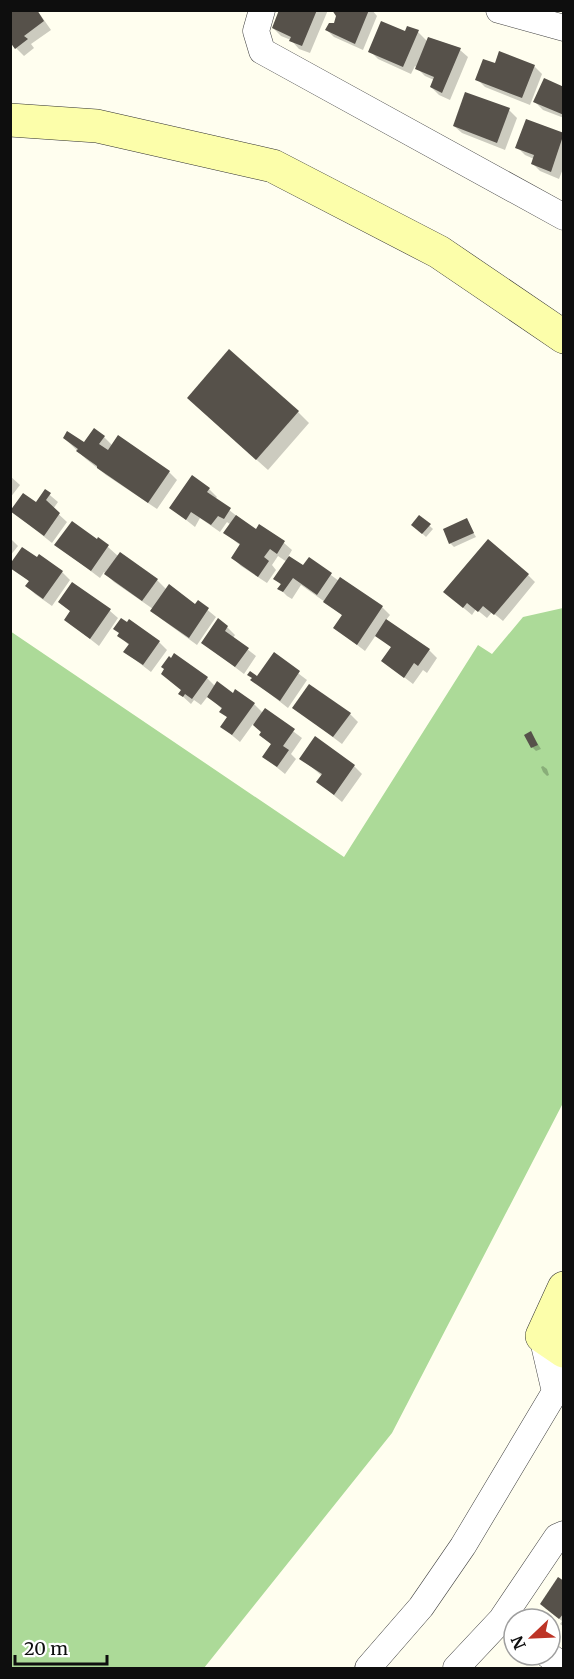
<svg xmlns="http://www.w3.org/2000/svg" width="574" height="1679" viewBox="0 0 574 1679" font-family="Merriweather,serif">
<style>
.forest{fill:#acda98}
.shadow{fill:#0003}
.building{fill:#56514a}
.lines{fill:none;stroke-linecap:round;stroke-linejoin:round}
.street-casing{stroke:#414141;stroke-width:27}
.secondary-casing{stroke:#303030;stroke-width:34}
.street{stroke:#fff;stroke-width:26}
.secondary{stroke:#fcfeaa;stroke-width:33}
</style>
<rect width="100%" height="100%" fill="#fffeef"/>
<path class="forest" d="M563,608v495l-171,330 -188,235h-193l-1,-1037 334,226 134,-212 14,9 31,-37z"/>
<g class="shadow">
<path d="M10,10h27l14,20 -20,14 3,4 -10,8 -8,-8z"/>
<path d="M281,10h47l-18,43 -11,-4 -8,-9 -10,-4 -8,-8z"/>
<path d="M334,10h38l5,6 -14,34 -29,-13 -7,-7 8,-5 2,-10z"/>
<path d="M408,27l10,5 10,10 1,-3 31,11 8,7 -18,43 -11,-5 -8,-8 3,-7 -9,-4 -10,-10 -4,8 -33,-15 -8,-8 36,-18z"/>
<path d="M495,65l39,1 8,8 -12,31 -45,-18 -8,-8z"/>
<path d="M564,88v30l-21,-8 -8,-8z"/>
<path d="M509,110l8,8 -12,32 -43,-17 -8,-7z"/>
<path d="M527,121l37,14v31l-5,13 -19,-8 -8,-8 2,-4 -9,-4 -8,-8z"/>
<path d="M200,409l98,3 11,11 -41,47z"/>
<path d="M104,437l9,9 56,26 8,8 -20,29 -51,-34 -20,-16 -22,-21 21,6z"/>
<path d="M10,476l10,9 -10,13z"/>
<path d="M209,489l8,8 -2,2 41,32 4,-5 24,17 8,7 -4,7 14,10 7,-8 30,22 43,26 8,8 -4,5 43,30 8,8 -10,15 -4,-3 -10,14 -30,-23 9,-13 -16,-13 -11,16 -30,-23 8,-12 -18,-14 -24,-17 -9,14 -5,-3 -8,-8 2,-3 -6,-7 12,-16 -9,-6 -6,9 4,5 -9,13 -26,-17 -8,-8 8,-12 -16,-13 6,-8 -4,-3 -7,10 -20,-14 -5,9 -24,-19z"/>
<path d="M45,491l13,11 -5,7 14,13 -15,21 -40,-32 24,-7z"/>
<path d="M420,517l13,12 -7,8 -13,-12z"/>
<path d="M466,520l10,17 -22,10 -4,-4z"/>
<path d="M10,538l8,8 -8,10z"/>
<path d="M99,539l19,17 39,24 10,10 29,16 2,-4 18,15 -19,28 -37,-27 -7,-9 -39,-27 -10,-10 -4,6 -44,-33 41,-4z"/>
<path d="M11,566l51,6 8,8 -18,26 -17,-12 -8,-8 3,-4z"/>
<path d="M528,575l7,7 -32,39 -11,-9 -5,6 -11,-9 -4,6 -19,-16z"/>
<path d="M73,584l37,27 8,7 -19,28 -33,-26 5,-8 -11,-10z"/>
<path d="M227,627l8,8 -2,3 23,18 -12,18 -41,-31z"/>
<path d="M119,636l40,6 8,8 -16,22 -26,-20 5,-6z"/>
<path d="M274,655l33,25 -19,28 -36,-28 5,-2z"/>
<path d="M207,678l9,9 38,17 9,9 2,-3 37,28 -11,16 5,5 -11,15 -21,-17 8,-12 -11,-11 1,-1 -9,-9 -13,18 -18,-15 6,-9 -7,-6 2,-2 -15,-14 -7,9 -7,-5 -3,4 -11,-10 2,-3 -12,-10z"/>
<path d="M294,708l56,6 8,8 -16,22z"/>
<path d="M531,733l10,16 -5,2 -4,-4z"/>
<path d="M301,758l53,8 8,8 -20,28 -24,-20 4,-6z"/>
<path d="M543,766l4,3 2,6 -2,1 -4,-4 -2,-5z"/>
<path d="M564,1583v44l-4,-3 2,-3 -17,-13z"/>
</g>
<g class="building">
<path d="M10,10h27l7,11 -20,15 4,3 -13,10 -5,-7z"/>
<path d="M279,10h38l-15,36 -13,-5 2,-4 -19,-9z"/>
<path d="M332,10h37l-14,34 -30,-14 4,-7h5l2,-7z"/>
<path d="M381,21l24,10 2,-5 12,4 -16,37 -35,-15z"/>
<path d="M428,37l33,11 -19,45 -12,-6 4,-10 -19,-8z"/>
<path d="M499,51l36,14 -13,33 -47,-18 8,-21 12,4z"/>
<path d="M544,78l20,9v28l-31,-13z"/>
<path d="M465,92l45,16 -13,35 -44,-17z"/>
<path d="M526,119l38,14 -13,39 -20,-8 3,-9 -19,-7z"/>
<path d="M229,349l70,62 -43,49 -69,-62z"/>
<path d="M94,428l11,8 -6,8 9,6 10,-15 52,36 -22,32 -51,-35v-2l-21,-15 2,-2 -15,-11 4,-7 17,11z"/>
<path d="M192,475l18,13 -3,4 24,16 -7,11 -6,-3 -7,9 -20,-13 -5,8 -17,-12z"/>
<path d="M45,489l6,4 -5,7 14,13 -16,23 -34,-25 13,-18 13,9z"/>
<path d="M236,515l20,14 3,-5 26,17 -8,13 -7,-5 -6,8 5,4 -11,16 -27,-19 9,-14 -17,-11z"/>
<path d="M419,515l12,9 -9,10 -11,-9z"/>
<path d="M467,518l7,15 -25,11 -6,-15z"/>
<path d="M72,521l25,18 1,-2 11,8 -18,26 -37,-26z"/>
<path d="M488,539l41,35 -35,41 -11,-9 -5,6 -11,-9 -4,5 -20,-16z"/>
<path d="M22,547l15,10 2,-3 24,17 -20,28 -18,-13 4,-5 -19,-13v-4z"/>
<path d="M120,552l38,27 -16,22 -38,-27z"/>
<path d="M289,556l14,9 6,-8 23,16 -15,22 -24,-17 -10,14 -6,-3 4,-5 -8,-5z"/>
<path d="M340,577l43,29 -26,39 -24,-17 9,-13 -19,-13z"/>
<path d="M72,582l39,27 -21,30 -26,-19 6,-9 -12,-9z"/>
<path d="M169,584l26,20 3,-4 11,8 -20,30 -39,-27z"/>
<path d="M121,618l6,4 2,-3 31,22 -17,24 -20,-13 6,-8 -12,-8 2,-3 -6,-4z"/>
<path d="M218,618l10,8 -3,5 24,17 -14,19 -34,-24z"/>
<path d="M386,619l44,30 -12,17 -4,-3 -10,15 -23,-17 10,-14 -16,-11z"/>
<path d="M274,652l26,19 -20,30 -30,-21 2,-2 -5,-3 3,-4 7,5z"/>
<path d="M174,653l34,24 -16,22 -7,-5 -2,3 -5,-3 3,-4 -20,-16 3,-5 -3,-2 8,-11 2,2z"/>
<path d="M217,681l16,12 2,-4 20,14 -23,32 -12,-8 7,-10 -8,-5 3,-4 -15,-11z"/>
<path d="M309,684l42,29 -18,24 -41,-29z"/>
<path d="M265,708l30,21 -12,17 6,4 -12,17 -15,-10 9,-13 -12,-9 2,-3 -8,-7z"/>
<path d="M531,731l7,14 -7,3 -7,-13z"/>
<path d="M315,736l40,29 -21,30 -18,-13 6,-8 -23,-15z"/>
<path d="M558,1577l6,4v32l-5,6 -19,-15z"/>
</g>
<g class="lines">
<g class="street-casing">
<g id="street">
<path d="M262,10l-6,21 6,20 302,166"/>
<path d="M499,10l65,18"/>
<path d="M548,1655l16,12"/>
<path d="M368,1668l53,-61 42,-61 92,-154 -13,-56"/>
<path d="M456,1668l45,-48 56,-83 7,-3"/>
</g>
</g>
<g class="secondary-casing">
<g id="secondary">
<path d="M10,120l87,6 176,40 166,86 125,85"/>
<path d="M564,1288l-22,48 22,15"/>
</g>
</g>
<use href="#street" class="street"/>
<use href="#secondary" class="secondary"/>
</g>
<rect width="574" height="1679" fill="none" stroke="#0e0e0e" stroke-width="24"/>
<g transform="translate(532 1637) rotate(247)"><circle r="28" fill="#ffffff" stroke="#9f9f9f" stroke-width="1.5"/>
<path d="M0-4.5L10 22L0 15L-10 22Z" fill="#bd3426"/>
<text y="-9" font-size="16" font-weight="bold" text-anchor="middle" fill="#0e0e0e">N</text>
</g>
<path d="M15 1655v9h92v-9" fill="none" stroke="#0e0e0e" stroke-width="3"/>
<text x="24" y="1655" font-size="18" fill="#0e0e0e" stroke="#ffffff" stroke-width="4.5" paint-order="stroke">20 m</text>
</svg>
